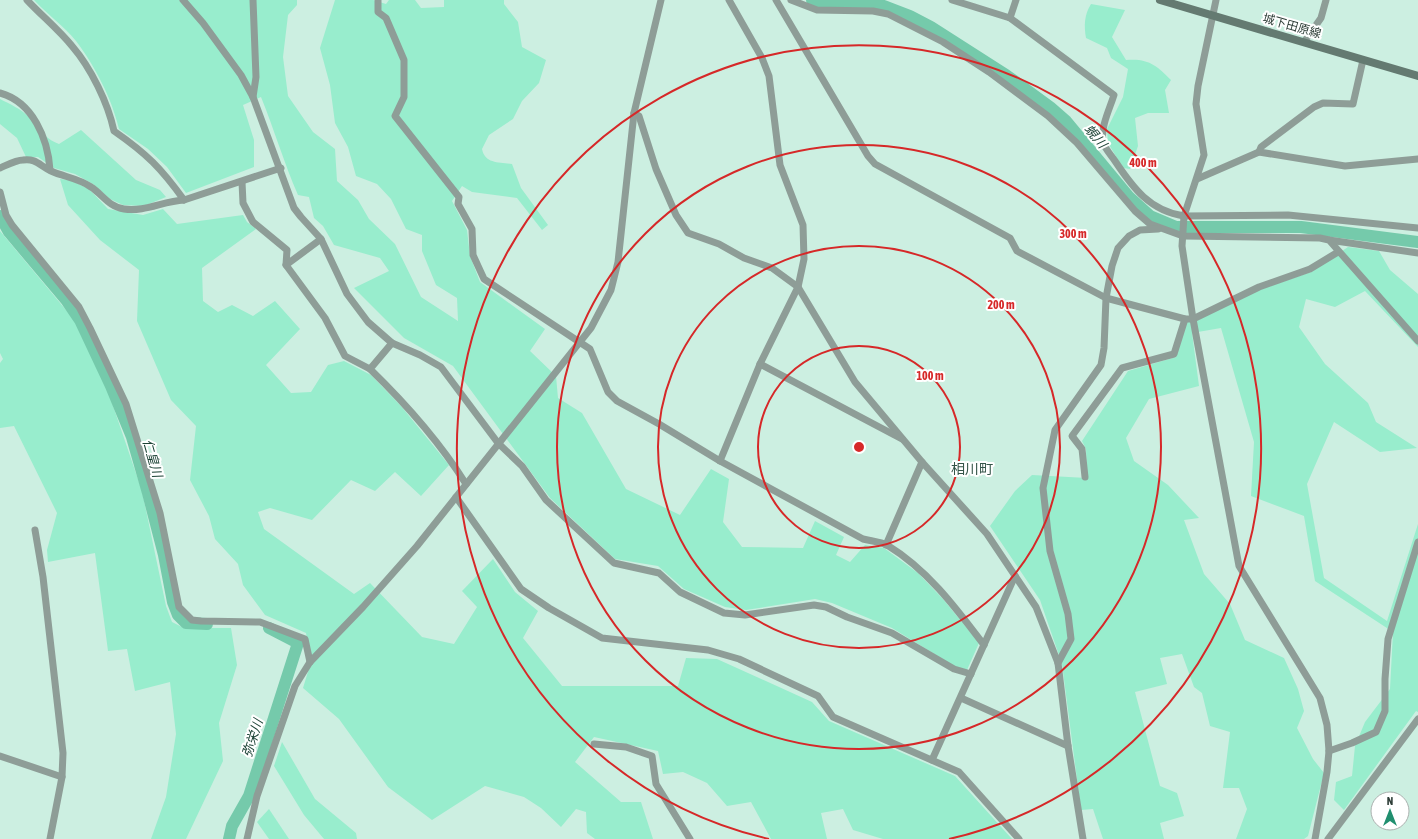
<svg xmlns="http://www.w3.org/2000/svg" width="1418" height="839" viewBox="0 0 1418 839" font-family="'Asap Condensed','Noto Sans JP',sans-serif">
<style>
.green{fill:#98edcd}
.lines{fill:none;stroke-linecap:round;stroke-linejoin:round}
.river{stroke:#75caab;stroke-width:12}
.street{stroke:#8e9d97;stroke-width:7}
.secondary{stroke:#647a71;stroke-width:8}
.ring{fill:none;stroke:#d62828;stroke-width:2}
.labels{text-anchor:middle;stroke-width:4;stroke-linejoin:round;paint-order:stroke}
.street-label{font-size:12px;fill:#2e3d37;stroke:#fff}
.water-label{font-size:13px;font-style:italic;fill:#1d4336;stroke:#fff}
.quarter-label{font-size:14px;fill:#355549;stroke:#fff}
.centre{fill:#d62828;stroke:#fff;stroke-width:2}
.ring-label{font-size:12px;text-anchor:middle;font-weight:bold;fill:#d62828;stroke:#fff;stroke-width:4;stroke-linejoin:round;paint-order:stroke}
</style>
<rect width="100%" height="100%" fill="#ccefe1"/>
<g class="green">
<path d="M34,0h263v5l-9,10 -5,42 5,39 25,36 22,17 2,32 21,19 11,19 26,25 26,53 37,24 -1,-23 -21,-13 -14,-34v-16l-16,-6 -15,-30 -14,-15 -21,-8 -8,-29 -13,-24 -5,-38 -10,-37 15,-48h38l13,4 3,-4h26l6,8 23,-1v-7h60v4l14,18 4,25 24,13 -7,23 -17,18 -9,18 -24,16 -7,14c3,15 17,13 30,15l9,24 27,37 -6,5 -25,-32 -45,-6 -10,-6 -10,15 15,29 3,26 10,26 65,47 -15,22 26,25 2,22 24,15 44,76 54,26 31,-46 18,10 -6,43 19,25 61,1 12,-27 29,16 -8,18 14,7 15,-17 19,3 34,25 25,26 36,44 -12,27 -13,-4 -62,-38 -60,-25 -17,-4 -69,11 -21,-3 -41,-18 -26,-23 -43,-7 -65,-61 -97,-132 -49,-28 -50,-50 35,-17 -9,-13 -46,-13 -11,-19 -9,-8 -5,-21 -11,-2c-14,-32 -24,-66 -37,-98l-18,8 11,35v27l-68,26 -19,-26 -19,-18 -29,-20c-7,-30 -24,-63 -43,-88 -12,-15 -29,-27 -42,-41z"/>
<path d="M1091,4l34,6 -13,27 14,23c23,-2 31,6 45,20l-6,10 4,23h-21l-13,5 3,28 -8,23 -7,-1 -15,-25 -1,-14 16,-32 5,-28 -17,-11 -4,-10 -21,-10c-2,-12 -2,-23 5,-34z"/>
<path d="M0,99c10,5 21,10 29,18 11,11 14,21 30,27l22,-14 55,50 24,10 6,7 -22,9 -21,-1 -13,-6 -17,-15 -18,-10 -21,-6 -16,-11h-12l-9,-19 -17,-14z"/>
<path d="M60,179l10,1 19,9 19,20 35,6 20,-6 14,15 66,-9 4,7 9,7 -54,39 1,33 15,11 14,-7 21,11 22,-15 25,28 -34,36 25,28 20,-1 17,-27 16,-4 27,14 30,31 48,59 -28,31 -26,-24 -20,19 -24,-11 -39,40 -42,-12 -12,4 6,17 90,65 16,-11 52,54 32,7 23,-37 -15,-16 31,-32 22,33 23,19 -15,27 39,48h116l8,-28 31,1 95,43 17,19 126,55 57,63h-129l-30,-9 -10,-21 -22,4 6,26h-56l-20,-37 -24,4 -20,-23 -24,-11 -20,2 -5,-23 -64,-14 -19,25 46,40h20l12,37h-58l-8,-6 -1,-21 -10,-3 -15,18 -20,-19 -17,-11 -39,-11 -53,34 -44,-33 -49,-68 -36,-31 8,-26 -5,-29 -41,-18 -22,-30 -5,-21 -23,-25 -6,-23 -19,-36 6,-54 -25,-26 -34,-79 2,-51 -39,-30 -32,-35z"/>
<path d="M0,231l76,91 32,69 34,100 24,115 6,16 12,6h47l6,37 -18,58 4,38 -37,78h-35l15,-42 10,-63 -6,-52 -35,9 -8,-42 -19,2 -13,-98 -47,9 -1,-12 10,-37 -43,-87 -14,2v-65l3,-4 -3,-6z"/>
<path d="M1348,247l31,4 11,19 28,24v53l-53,-56 -30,16 -29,-8 -7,28 26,37 43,39 8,19 41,26 -37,4 -46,-30 -27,62 17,94 63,43 31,-97v188l-2,-1 -72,99 -10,-10 2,-18 16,-6 3,-30 10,-24 25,-33 3,-57 -78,-51 -11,-65 -53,-20 3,-54 -33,-114 -29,5 7,53 -50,13 -23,39 8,23 34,24 31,33 -15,2 20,54 26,30 15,36 39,18 14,31 6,22 -7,17 16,31 11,14 -16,63 -4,3h-68l11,-30 -8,-21h-16l7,-56 -20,-6 -8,-33 -8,-6 -12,-33 -22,4 7,26 -32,8 25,94 17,7 7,23 -24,7 4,16h-61l-10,-30 -12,1 -19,-146 -22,-64 -50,-74 25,-35 17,-16 55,3 -1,-29 -4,-8 46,-70 48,-14 11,-35 74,-33 50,-17z"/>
<path d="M282,742l33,57 41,34 1,6h-33l-20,-24 -30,-49z"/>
<path d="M269,809l20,30h-20l-12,-17z"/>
</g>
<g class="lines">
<g class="river">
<path d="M812,0l20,4 22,-1 30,3 26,10 21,11 75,48 44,32 16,14 63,76 21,19 26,11h125l117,15"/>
<path d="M0,216l9,16 58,69 13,19 31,66 21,51 16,56 16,62 9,47 5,13 8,8 21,1"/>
<path d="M229,839l3,-13 17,-30 49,-153 -29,-15"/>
</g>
<g class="street">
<path d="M27,0c15,16 32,30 45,46 19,22 36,57 42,85 33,23 47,37 70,69"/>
<path d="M183,0l20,23 38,52 12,22 41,111 7,9 20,22 26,55 21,28 24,21 28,12 21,12 57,76 24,23 24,34 68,63 45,10 21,19 44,21 21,2 69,-10 12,2 21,10 45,16 62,36 17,5"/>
<path d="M378,0v12l8,6 18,42v37l-9,19 64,81 -1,7 14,25 1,26 11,24 106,70 18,43 9,9 42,23 61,37 143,78c8,2 18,3 24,6 41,25 69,63 97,100"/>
<path d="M776,0l92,156 7,8 135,74 7,13 89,47 79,21h8l66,-32 51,-18 28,-17"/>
<path d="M791,0l26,10 56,1 15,3 55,28 46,30 59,44 29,27 58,68 15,13 33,12 137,2 9,2 89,101"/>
<path d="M952,0l58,18 104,77c-4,13 -14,33 -11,47 2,7 8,13 12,19 18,27 35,50 69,55l104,-1 130,13"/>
<path d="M1216,0l-18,86 -2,18 8,51 -20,61 -2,30 11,73 46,247 81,132 7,27 2,26 -2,21 -12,67"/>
<path d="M1010,18l6,-18"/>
<path d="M1304,42l17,-24 5,-18"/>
<path d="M0,93c33,9 48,46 50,77"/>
<path d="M253,97l3,-20 -3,-77"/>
<path d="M634,113l5,3 17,53 20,46 12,18 31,11 25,14 28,10 26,19 57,95 67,80 65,72 49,73 22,56 10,83 15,93"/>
<path d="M1259,152l2,-5 53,-40 9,-4 30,1 10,-44"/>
<path d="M0,168c7,-3 16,-8 23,-8 13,-2 17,6 28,11 13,6 27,7 40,16 11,7 18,20 33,22 21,3 39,-8 60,-9l97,-32"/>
<path d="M1197,179l62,-27 86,14 73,-7"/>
<path d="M242,182l1,21 10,19 34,28 -1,15 39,53 20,38 25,13"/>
<path d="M0,192l6,23 6,10 67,82 11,21 36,76 34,109 19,94 13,13 9,1 59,1 45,17 5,23"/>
<path d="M1329,240l89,13"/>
<path d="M286,265l35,-26"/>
<path d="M392,343l-22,26c36,35 69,72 96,115"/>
<path d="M760,364l142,75"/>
<path d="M720,461l40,-97 38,-77 6,-28 -1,-34 -23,-60 -11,-89 -7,-18 -33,-58"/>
<path d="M1085,477l-3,-28 -10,-13 50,-68 52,-14 11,-35"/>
<path d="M456,497l65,92 28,19 53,30 106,12 31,9 79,37 15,21 126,55 60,67"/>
<path d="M35,530l8,47 20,176 -1,24 -12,62"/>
<path d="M886,545l36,-83"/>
<path d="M1058,663l13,-24 -3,-25 -18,-63 -7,-63 12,-58 46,-65 3,-17 2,-50 6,-32 6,-18 11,-12 11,-6 18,-1"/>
<path d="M961,698l107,48"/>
<path d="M594,744l32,3 26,9 4,28 34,55"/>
<path d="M1329,751l23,-8 24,-11 9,-21v-32l3,-40 30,-97"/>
<path d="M0,756l62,21"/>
<path d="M932,760l83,-184"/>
<path d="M247,839l10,-43 38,-110 15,-24 53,-55 54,-61 174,-218 20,-38 7,-28 16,-149 27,-113"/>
<path d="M1328,839l90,-120"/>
</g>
<path class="secondary" d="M1160,0l258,76"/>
</g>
<g class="ring">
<circle cx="859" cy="447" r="101"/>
<circle cx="859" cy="447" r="201"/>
<circle cx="859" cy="447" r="302"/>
<path d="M769 839A402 402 0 1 1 949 839"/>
</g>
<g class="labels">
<g class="street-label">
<text transform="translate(1292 26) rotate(16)" y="4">城下田原線</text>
</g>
<g class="water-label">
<text transform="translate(1096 136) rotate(50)" y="5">蜆川</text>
<text transform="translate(153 458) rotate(74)" y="5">仁皇川</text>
<text transform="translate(252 738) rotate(-72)" y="5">弥栄川</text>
</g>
<g class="quarter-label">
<text x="972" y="474">相川町</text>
</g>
</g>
<circle cx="859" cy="447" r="6" class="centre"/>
<g class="ring-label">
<text x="1143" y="167">400 m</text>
<text x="1073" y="238">300 m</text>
<text x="1001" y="309">200 m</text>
<text x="930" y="380">100 m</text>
</g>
<g transform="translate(1390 811)"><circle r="19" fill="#ffffff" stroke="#abb1af"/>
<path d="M0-3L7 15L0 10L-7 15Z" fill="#208f6f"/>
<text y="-6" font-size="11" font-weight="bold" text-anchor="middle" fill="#2e3d37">N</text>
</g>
</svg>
